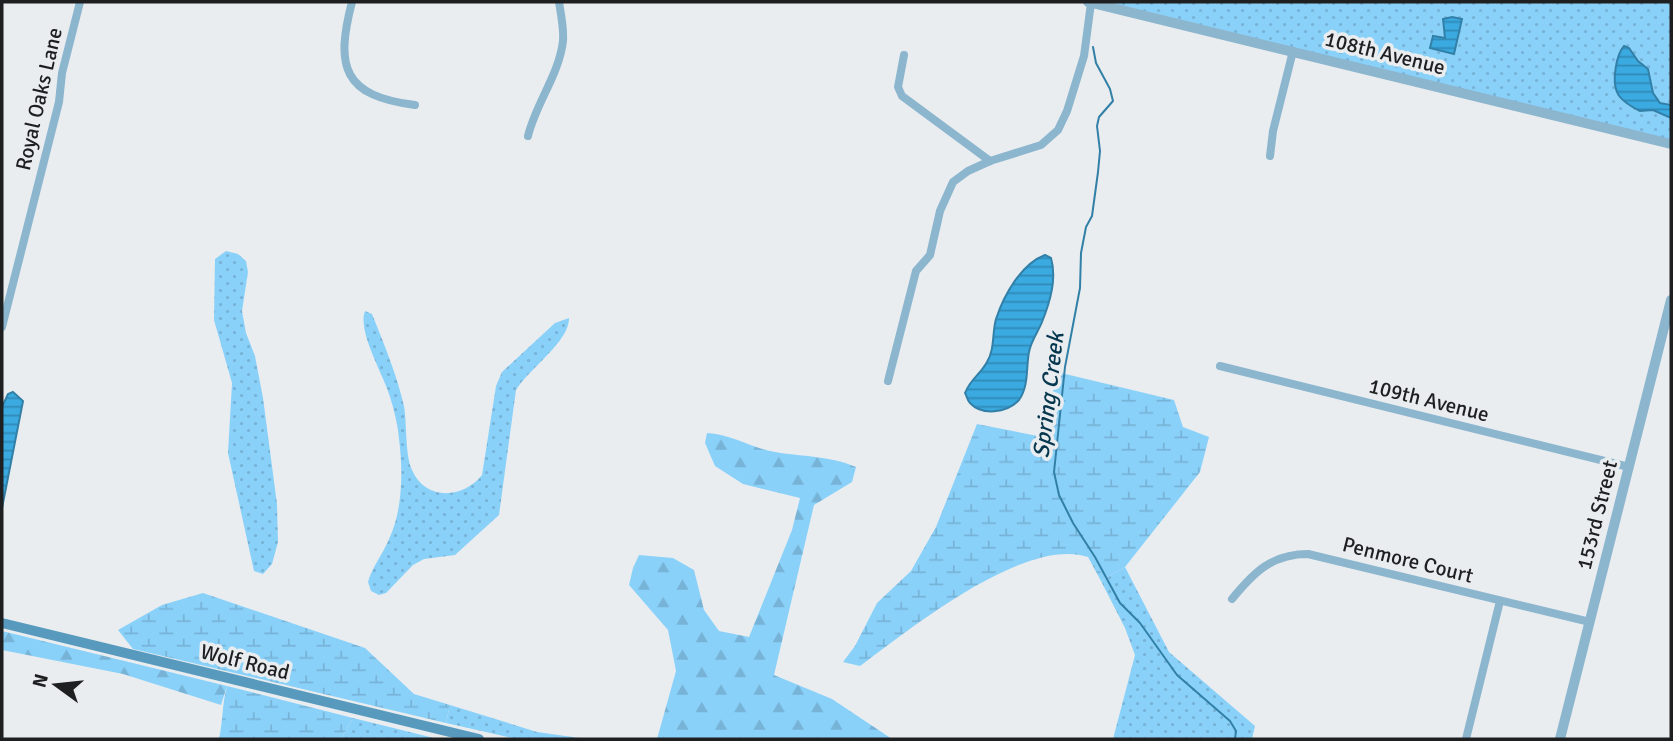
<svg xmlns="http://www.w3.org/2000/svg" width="1673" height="741" viewBox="0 0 1673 741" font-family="Signika,sans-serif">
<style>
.grass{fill:url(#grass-dots)}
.forest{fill:url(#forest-firs)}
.wetland{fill:url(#wetland-marsh)}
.water{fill:url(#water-rules);stroke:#3280a7;stroke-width:2}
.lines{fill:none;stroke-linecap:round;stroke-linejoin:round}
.stream{stroke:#3280a7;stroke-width:2}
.minor{stroke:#8cb5ce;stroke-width:8}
.tertiary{stroke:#8cb5ce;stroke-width:10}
.secondary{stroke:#589abe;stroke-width:10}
.labels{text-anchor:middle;stroke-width:7;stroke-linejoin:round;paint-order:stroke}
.street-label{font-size:21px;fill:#1e1f20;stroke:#e9edef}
.water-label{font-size:23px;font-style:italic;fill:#06374e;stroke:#e9edef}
</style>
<defs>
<pattern id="grass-dots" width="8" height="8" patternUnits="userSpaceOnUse" patternTransform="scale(1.75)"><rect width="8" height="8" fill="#8ad1fa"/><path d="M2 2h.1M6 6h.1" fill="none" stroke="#77b3d6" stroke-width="1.8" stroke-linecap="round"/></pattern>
<pattern id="forest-firs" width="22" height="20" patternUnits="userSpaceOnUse" patternTransform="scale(1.75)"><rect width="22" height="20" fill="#8ad1fa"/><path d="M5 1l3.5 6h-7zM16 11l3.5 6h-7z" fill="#77b3d6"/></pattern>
<pattern id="wetland-marsh" width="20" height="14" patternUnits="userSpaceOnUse" patternTransform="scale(1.75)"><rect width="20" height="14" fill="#8ad1fa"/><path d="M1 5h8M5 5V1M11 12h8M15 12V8" fill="none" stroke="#77b3d6"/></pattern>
<pattern id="water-rules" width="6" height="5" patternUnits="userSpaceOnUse" patternTransform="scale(1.75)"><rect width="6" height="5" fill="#3aaae1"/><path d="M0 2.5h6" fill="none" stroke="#308ab6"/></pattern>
</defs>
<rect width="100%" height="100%" fill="#e9edef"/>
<g class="grass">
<path d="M1107,2h564v138z"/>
<path d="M226,251l12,3 8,7 2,11 -6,39 4,22 9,23 8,42 14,106 1,38 -6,22 -9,10 -9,-3 -26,-118 4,-70 -18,-63 1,-61z"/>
<path d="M365,311l7,3c12,30 25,61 32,92 3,18 1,49 8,64 13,31 51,29 70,5l14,-89 6,-14 53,-49 14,-5c1,23 -40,51 -53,72l-17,125 -44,40 -31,4 -11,6 -27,28 -7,2 -8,-4 -3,-9c4,-15 15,-28 21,-43 14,-29 14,-69 10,-100 -1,-14 -5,-29 -9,-42 -6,-22 -33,-65 -25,-86z"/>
<path d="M1125,567l44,85 86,74 -3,13h-139l22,-84 -10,-27 -24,-47z"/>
<path d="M450,705l87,27 50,7h-70l-71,-16z"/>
<path d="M353,718l85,21h-97z"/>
</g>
<g class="forest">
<path d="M707,433c23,1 41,13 63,18 29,6 58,4 86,16l-4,15 -38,23 -40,170 58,24 60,40h-235l19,-68 -8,-41 -39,-45 4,-17 6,-13 34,3 21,12 10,40 15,21 30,6 43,-107 8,-32 -57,-14 -28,-18 -10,-23z"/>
<path d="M2,631l225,55 -6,19 -98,-31 -121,-24z"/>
</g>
<g class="wetland">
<path d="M1057,372l117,28 9,27 26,10 -9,35 -75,95 -24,14 -13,-24c-63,-21 -178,72 -228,109l-17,-4 12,-16 22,-43 34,-32 25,-44 41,-103 66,13z"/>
<path d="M203,593l162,55 49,46 36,11 -4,18 -313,-74 -15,-19 44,-25z"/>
<path d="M227,686l126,32 -12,21h-122c4,-18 3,-35 8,-53z"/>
</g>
<g class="water">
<path d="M1452,17l10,2 -8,35 -24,-6 3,-12 12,2 -2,-19z"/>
<path d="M1624,46l5,2 9,13 10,8 5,24 7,10 11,2v13l-18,-8 -13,1c-8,-4 -20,-11 -23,-19 -5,-11 -1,-37 7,-46z"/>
<path d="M1045,255l6,3c6,21 -1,44 -9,64 -4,10 -11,19 -13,30 -3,15 0,34 -10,48 -12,13 -37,16 -49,3 -3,-3 -3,-7 -5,-10 6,-15 15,-18 22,-31 8,-13 5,-29 9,-43 8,-24 25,-55 49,-64z"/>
<path d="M13,392l10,9 -21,107v-101l6,-13z"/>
</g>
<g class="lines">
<path class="stream" d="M1093,47l3,16 14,26 3,12 -14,16 -2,9 3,25 -2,21 -6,44 -6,11 -5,26 -1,35 -15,79 -11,105 5,23 14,28 22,34 25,46 20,20 37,52 53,46 6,10 -1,8"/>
<g class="minor">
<path d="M352,2c-17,65 -9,94 63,103"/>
<path d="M904,55l-6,32 4,9 88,65"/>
<path d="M528,136c8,-33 31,-61 35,-95 1,-13 -2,-26 -4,-39"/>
<path d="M1270,156l3,-25 20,-80"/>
<path d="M2,327l57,-225 3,-29 18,-71"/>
<path d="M1220,366l409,101"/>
<path d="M888,381l28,-110 14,-16 10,-44 13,-29 15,-11 22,-10 51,-16 17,-15 9,-19 17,-55 7,-53"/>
<path d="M1232,599c22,-27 40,-45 76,-45l282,68"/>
<path d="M1466,739l34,-138"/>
</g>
<g class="tertiary">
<path d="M1088,2l583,142"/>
<path d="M1560,739l111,-439"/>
</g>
<path class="secondary" d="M2,623l477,116"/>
</g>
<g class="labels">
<g class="street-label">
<text transform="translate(1385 53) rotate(14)" y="7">108th Avenue</text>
<text transform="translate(39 99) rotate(-77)" y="7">Royal Oaks Lane</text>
<text transform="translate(1429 400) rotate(14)" y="7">109th Avenue</text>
<text transform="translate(1597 515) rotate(-76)" y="7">153rd Street</text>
<text transform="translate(1408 560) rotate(14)" y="7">Penmore Court</text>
<text transform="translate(245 662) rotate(14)" y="7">Wolf Road</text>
</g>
<g class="water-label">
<text transform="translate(1048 395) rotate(-83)" y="8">Spring Creek</text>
</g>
</g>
<rect width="1673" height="741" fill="none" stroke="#1e1f20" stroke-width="7"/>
<g transform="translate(56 685) rotate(285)" stroke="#e9edef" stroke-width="5" paint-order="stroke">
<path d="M0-5L12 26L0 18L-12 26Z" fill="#1e1f20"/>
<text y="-10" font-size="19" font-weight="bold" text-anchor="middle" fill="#1e1f20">N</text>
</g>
</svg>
